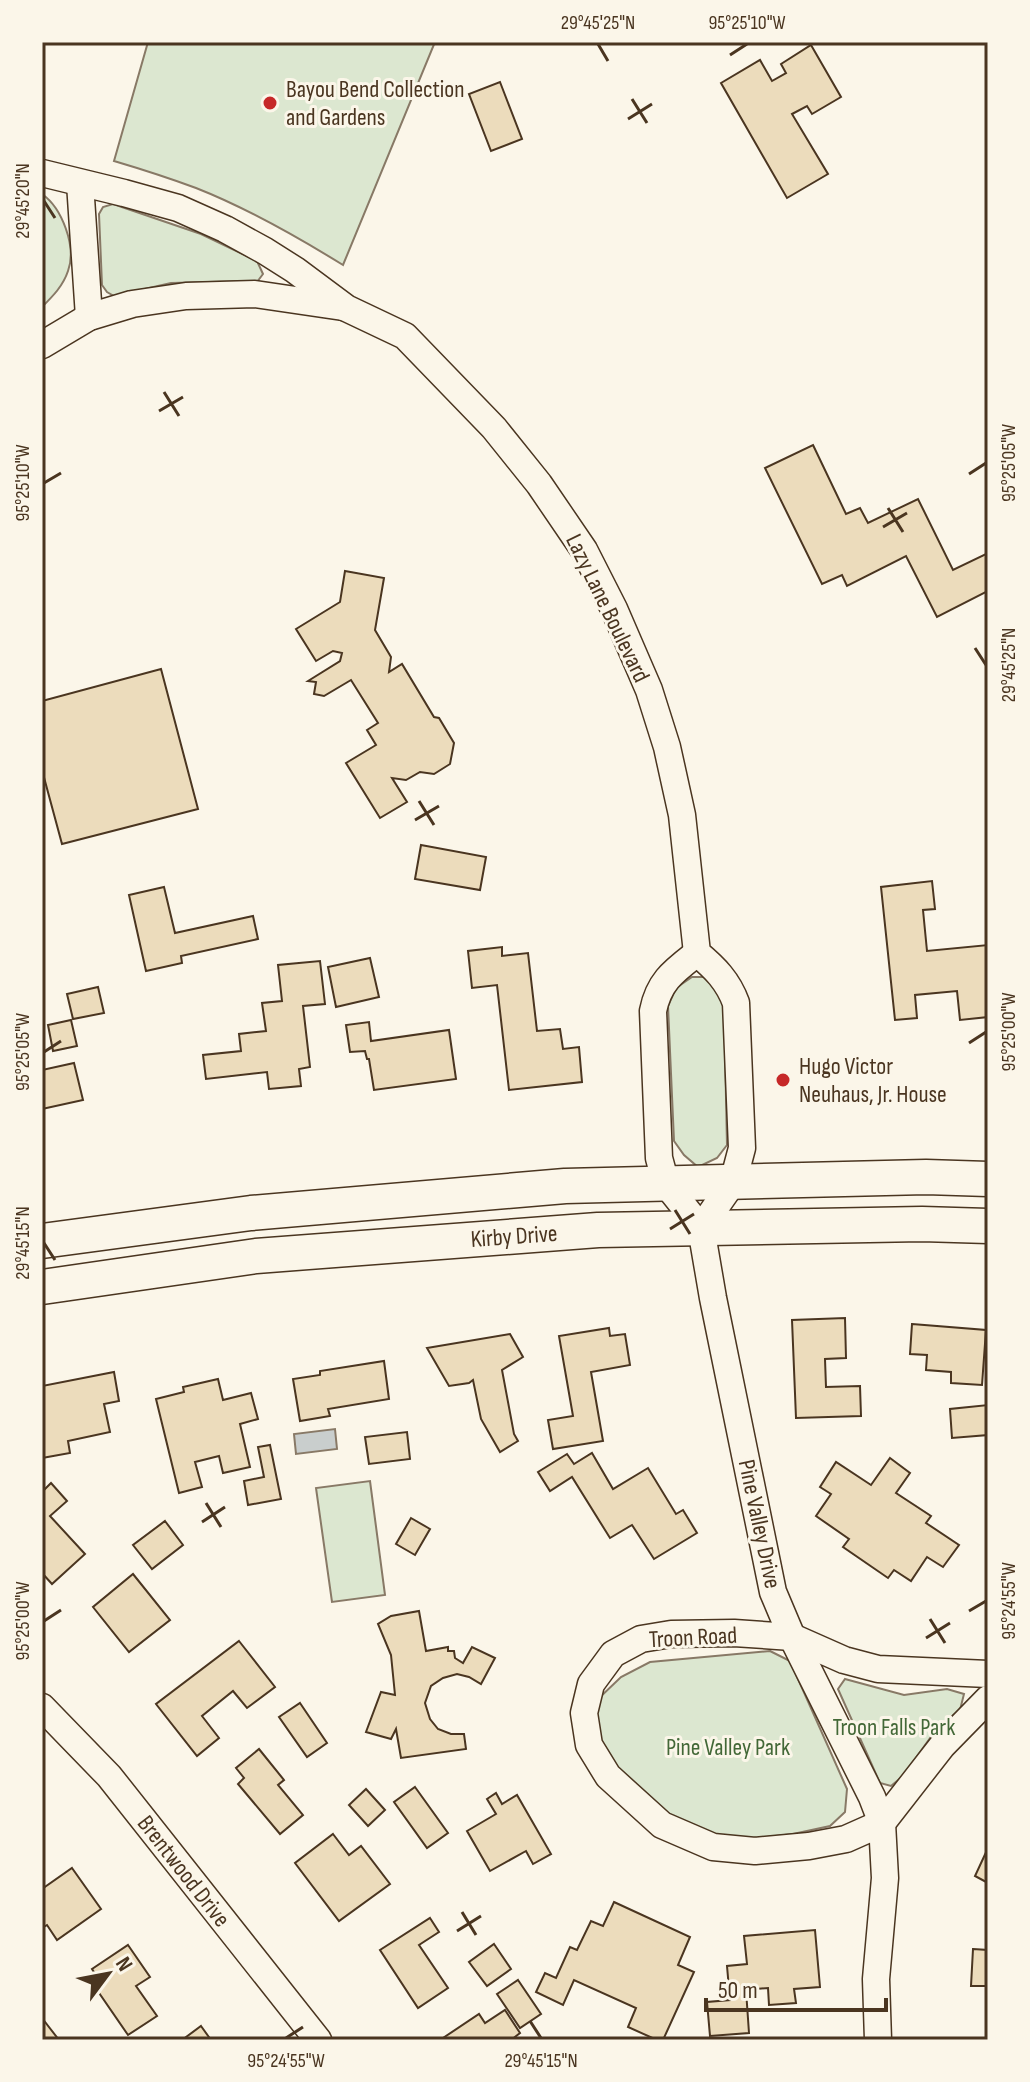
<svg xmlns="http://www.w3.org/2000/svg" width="1030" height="2082" viewBox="0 0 1030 2082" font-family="'Sofia Sans Condensed',sans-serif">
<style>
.green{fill:#dce7d0;stroke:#887966;stroke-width:2}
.water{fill:#c9cecd;stroke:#887966;stroke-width:2}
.building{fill:#ecdcbc;stroke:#4a3520;stroke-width:2}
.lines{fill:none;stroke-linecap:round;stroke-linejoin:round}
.minor-casing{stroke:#4a3520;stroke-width:29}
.major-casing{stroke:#4a3520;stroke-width:37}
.minor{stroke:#fbf6e9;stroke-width:26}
.major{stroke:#fbf6e9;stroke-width:34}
.ticks{fill:none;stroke:#4a3520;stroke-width:3}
.poi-dot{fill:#c62828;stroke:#fbf6e9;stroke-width:3}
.labels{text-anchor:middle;stroke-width:6;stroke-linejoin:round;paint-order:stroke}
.poi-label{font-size:24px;fill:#4a3520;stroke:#fbf6e9;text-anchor:start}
.street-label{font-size:24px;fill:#4a3520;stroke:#fbf6e9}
.park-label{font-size:24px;fill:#436837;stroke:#fbf6e9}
.neatline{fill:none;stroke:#4a3520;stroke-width:3}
.ticks-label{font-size:20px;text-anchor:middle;fill:#4a3520}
</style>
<rect width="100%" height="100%" fill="#fbf6e9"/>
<g class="green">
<path d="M148,42h287l-92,223c-47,-29 -96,-57 -147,-77 -27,-10 -55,-19 -82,-27z"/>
<path d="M42,194c20,14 35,53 26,77 -5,15 -15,25 -26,36z"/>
<path d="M113,204l88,30 56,27 6,13 -6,8 -11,-1 -75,2 -57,13 -7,-4 -5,-7 -3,-71 4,-7z"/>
<path d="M692,977h13l11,12 8,14 3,142 -10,13 -19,9 -14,-12 -10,-14 -6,-135 8,-18z"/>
<path d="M370,1481l15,114 -53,7 -16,-114z"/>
<path d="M770,1651l20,10 57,128 -2,23 -15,14 -37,8 -54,6 -48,-8 -74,-60 -23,-41 2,-30 25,-24 29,-15z"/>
<path d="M845,1679l59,16 43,-6 17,5 -4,16 -22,17 -35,49 -12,10 -11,-3 -42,-94z"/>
</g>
<path class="water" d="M335,1429l2,20 -41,5 -2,-20z"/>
<g class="building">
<path d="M811,45l30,52 -29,17 -5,-8 -15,8 36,60 -41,24 -66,-115 39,-23 12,21 14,-8 -5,-9z"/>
<path d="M500,82l22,57 -31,12 -22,-57z"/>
<path d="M813,445l33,69 14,-6 8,15 50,-24 35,71 35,-17v38l-51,26 -31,-61 -59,30 -5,-11 -20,9 -57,-116z"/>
<path d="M345,571l39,7 -9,52 16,27 -2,15 13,-8 32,53 5,1 15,25 -4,21 -16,10 -14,-2 -14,8 -14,-2 15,24 -27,16 -34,-55 30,-18 -9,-15 11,-7 -27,-43 -27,16 -10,-2 2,-12 -8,-1 32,-20 2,-8 -9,-2 -17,10 -20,-32 44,-27z"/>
<path d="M161,669l37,140 -136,35 -20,-74v-69z"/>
<path d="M421,845l65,12 -6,33 -65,-11z"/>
<path d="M932,881l3,28 -12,1 4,41 61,-6v72l-28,3 -3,-29 -42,4 2,23 -22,2 -14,-133z"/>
<path d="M164,887l11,46 78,-17 5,23 -77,17 1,7 -36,8 -17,-76z"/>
<path d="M502,947v9l26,-3 9,78 23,-2 3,20 16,-2 3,35 -73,8 -12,-105 -25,3 -4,-37z"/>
<path d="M370,958l9,39 -43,10 -8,-40z"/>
<path d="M320,961l5,43 -22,2 7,61 -11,2 2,17 -32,3 -2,-17 -61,7 -3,-24 38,-4 -2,-17 27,-3 -4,-28 20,-2 -4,-36z"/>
<path d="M98,987l6,26 -31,6 -6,-25z"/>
<path d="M71,1020l6,26 -24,5 -5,-26z"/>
<path d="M369,1022l2,19 78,-11 7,49 -82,11 -5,-31h-2l-2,-8 -15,1 -4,-27z"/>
<path d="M74,1063l9,37 -41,9v-39z"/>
<path d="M845,1318l1,40 -21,1 1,28 34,-1 1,30 -65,2 -4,-98z"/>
<path d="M912,1324l74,6 -4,55 -31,-2v-11l-25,-2 1,-15 -17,-1z"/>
<path d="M609,1328l1,8 15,-2 5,31 -39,7 12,69 -50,8 -5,-29 25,-4 -14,-80z"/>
<path d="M510,1334l13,23 -21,13 12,64 4,7 -18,11 -19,-33 -8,-39 -4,3 -20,3 -22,-38z"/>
<path d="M384,1361l5,38 -61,10 2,7 -30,5 -7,-42 27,-4v-4z"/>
<path d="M114,1372l5,29 -15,3 6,28 -42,9 2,12 -28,5v-72z"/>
<path d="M218,1379l5,21 28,-7 7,26 -18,5 10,43 -27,6 -4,-17 -24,6 7,25 -23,6 -23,-94 28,-7 -1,-5z"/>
<path d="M988,1405v30l-36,3 -2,-29z"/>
<path d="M407,1432l3,27 -41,5 -4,-27z"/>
<path d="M270,1445l11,54 -33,6 -4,-24 20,-4 -6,-30z"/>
<path d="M592,1453l21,36 35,-21 28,46 7,-4 14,23 -43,26 -22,-34 -22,13 -38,-61 -22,14 -12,-19 29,-18 7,10z"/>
<path d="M890,1458l20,15 -14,20 35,23 -5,7 33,22 -16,22 -16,-10 -16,24 -17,-11 -6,8 -45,-31 6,-8 -33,-23 15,-22 -11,-7 16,-25 35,23z"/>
<path d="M51,1483l16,18 -17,15 35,38 -33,30 -10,-11v-81z"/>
<path d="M411,1518l19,11 -15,26 -19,-11z"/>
<path d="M165,1521l18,24 -31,24 -19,-24z"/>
<path d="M133,1574l37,46 -41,32 -36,-45z"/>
<path d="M419,1611l7,40 22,-4v4h6l1,7 8,5 9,-16 23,11 -14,26 -12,-7 -12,-3 -14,4 -12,8 -6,17 5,16 8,10 13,5h13l2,15 -65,9 -5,-29 -5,10 -25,-7 15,-40 14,3 -4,-40 -13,-31 13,-8z"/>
<path d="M239,1641l36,46 -28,21 -14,-17 -31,25 17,22 -22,18 -41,-52z"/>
<path d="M300,1703l27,40 -20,14 -28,-40z"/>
<path d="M259,1749l25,31 -6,5 25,30 -23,19 -42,-50 6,-6 -8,-10z"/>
<path d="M415,1787l33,46 -21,15 -33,-46z"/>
<path d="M366,1789l19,21 -17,16 -19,-21z"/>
<path d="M496,1793l6,11 15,-9 34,59 -18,10 -7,-13 -36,20 -23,-40 29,-17 -9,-15z"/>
<path d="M333,1834l16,21 12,-9 29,38 -51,37 -44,-58z"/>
<path d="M988,1848v35l-13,-7z"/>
<path d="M72,1868l29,41 -44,31 -10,-15 -5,3v-39z"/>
<path d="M614,1902l76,35 -12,28 16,7 -31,68h-6l-29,-13 8,-19 -62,-28 -11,25 -27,-13 9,-19 11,5 14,-31 7,3 14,-29 12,5z"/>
<path d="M430,1918l9,14 -20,13 29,43 -30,20 -38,-58z"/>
<path d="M815,1930l5,57 -26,2 2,14 -27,2 -1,-17 -22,2 3,43 -39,3 -3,-34 23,-2 -3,-34 20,-2 -3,-28z"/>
<path d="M494,1944l17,25 -24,17 -18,-24z"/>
<path d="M128,1945l22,32 -14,9 21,30 -29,19 -33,-48 6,-4 -9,-14z"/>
<path d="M973,1949l15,1v36h-17z"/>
<path d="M518,1980l23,34 -21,14 -23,-34z"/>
<path d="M505,2010l15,23 -9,7h-71l39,-26 6,9z"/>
<path d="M42,2018l17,22h-17z"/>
<path d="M201,2026l10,14h-29z"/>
</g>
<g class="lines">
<g class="minor-casing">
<g id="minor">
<path d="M42,173l82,20 54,15 47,21 40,22 30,19 51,38 59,28 89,92 45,56 45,66 30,59 35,81 18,57 15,68 15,138c18,15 31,28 39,50l6,145 -9,34 -32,46"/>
<path d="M80,183l9,134"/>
<path d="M42,345l47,-28 43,-13 54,-8 69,-2 88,13"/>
<path d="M697,953c-23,18 -38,28 -44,58l6,147 7,26 35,44 12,70 60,294 19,45 80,160 10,26 3,55 -9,101 2,61"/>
<path d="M988,1674l-110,-5 -34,-9 -52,-23 -58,-4 -63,1 -30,5 -28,15 -22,30 -7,29 5,32 19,31 54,49 51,22 42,4 54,-5 37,-7 36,-16 60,-77 46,-47"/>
<path d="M42,1707l67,69 209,264"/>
</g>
</g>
<g class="major-casing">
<g id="major">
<path d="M42,1241l209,-28 314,-27 361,-9 62,2"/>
<path d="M42,1287l214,-31 342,-26 324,-6 66,2"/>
</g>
</g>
<use href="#minor" class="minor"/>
<use href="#major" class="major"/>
</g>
<path class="ticks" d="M598,44l10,17M730,55l17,-11M632,99l15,24M628,119l24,-15M44,201l11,17M164,392l15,24M159,411l24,-14M969,474l17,-11M44,483l17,-10M888,508l15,24M883,527l24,-14M975,648l11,17M419,801l15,24M415,820l24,-14M969,1043l17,-11M44,1052l17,-11M675,1210l15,24M670,1229l24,-15M44,1243l11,17M206,1503l15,24M202,1522l23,-15M969,1611l17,-10M930,1619l15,24M44,1621l17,-11M926,1638l24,-15M462,1912l14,23M457,1931l24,-15M530,2021l11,17M286,2038l17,-11"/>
<g class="poi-dot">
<circle cx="270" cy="103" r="8"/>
<circle cx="783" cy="1080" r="8"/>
</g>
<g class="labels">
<g class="poi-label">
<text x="286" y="97">Bayou Bend Collection<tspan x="286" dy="28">and Gardens</tspan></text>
<text x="799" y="1074">Hugo Victor<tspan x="799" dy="28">Neuhaus, Jr. House</tspan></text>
</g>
<g class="street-label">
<text transform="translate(608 608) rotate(64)" y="8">Lazy Lane Boulevard</text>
<text transform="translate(514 1236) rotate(-4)" y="8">Kirby Drive</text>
<text transform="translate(760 1524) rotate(78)" y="8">Pine Valley Drive</text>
<text transform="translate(693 1637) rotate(-3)" y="8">Troon Road</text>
<text transform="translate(184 1871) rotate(52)" y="8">Brentwood Drive</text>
</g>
<g class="park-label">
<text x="894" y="1735">Troon Falls Park</text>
<text x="728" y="1755">Pine Valley Park</text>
</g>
</g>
<rect width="1030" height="2082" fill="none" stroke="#fbf6e9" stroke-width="88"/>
<g transform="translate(108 1974) rotate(58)" stroke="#fbf6e9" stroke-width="6" paint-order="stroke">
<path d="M0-6L14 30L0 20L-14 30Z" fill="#4a3520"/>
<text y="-12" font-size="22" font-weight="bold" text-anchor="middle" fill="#4a3520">N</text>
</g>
<path d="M706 1998v12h180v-12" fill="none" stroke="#4a3520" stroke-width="4"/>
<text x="718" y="1998" font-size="24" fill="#4a3520" stroke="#fbf6e9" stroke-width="6" paint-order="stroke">50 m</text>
<rect x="44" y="44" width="942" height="1994" class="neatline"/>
<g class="ticks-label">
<text x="598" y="29">29°45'25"N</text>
<text x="747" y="29">95°25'10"W</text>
<text transform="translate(22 201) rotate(-90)" y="7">29°45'20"N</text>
<text transform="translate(1008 463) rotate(-90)" y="7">95°25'05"W</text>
<text transform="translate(22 483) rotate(-90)" y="7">95°25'10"W</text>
<text transform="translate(1008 665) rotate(-90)" y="7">29°45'25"N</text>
<text transform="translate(1008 1032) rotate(-90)" y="7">95°25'00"W</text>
<text transform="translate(22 1052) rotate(-90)" y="7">95°25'05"W</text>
<text transform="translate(22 1243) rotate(-90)" y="7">29°45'15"N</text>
<text transform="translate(1008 1601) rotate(-90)" y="7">95°24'55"W</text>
<text transform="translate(22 1621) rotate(-90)" y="7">95°25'00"W</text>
<text x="286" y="2067">95°24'55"W</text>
<text x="541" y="2067">29°45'15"N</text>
</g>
</svg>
